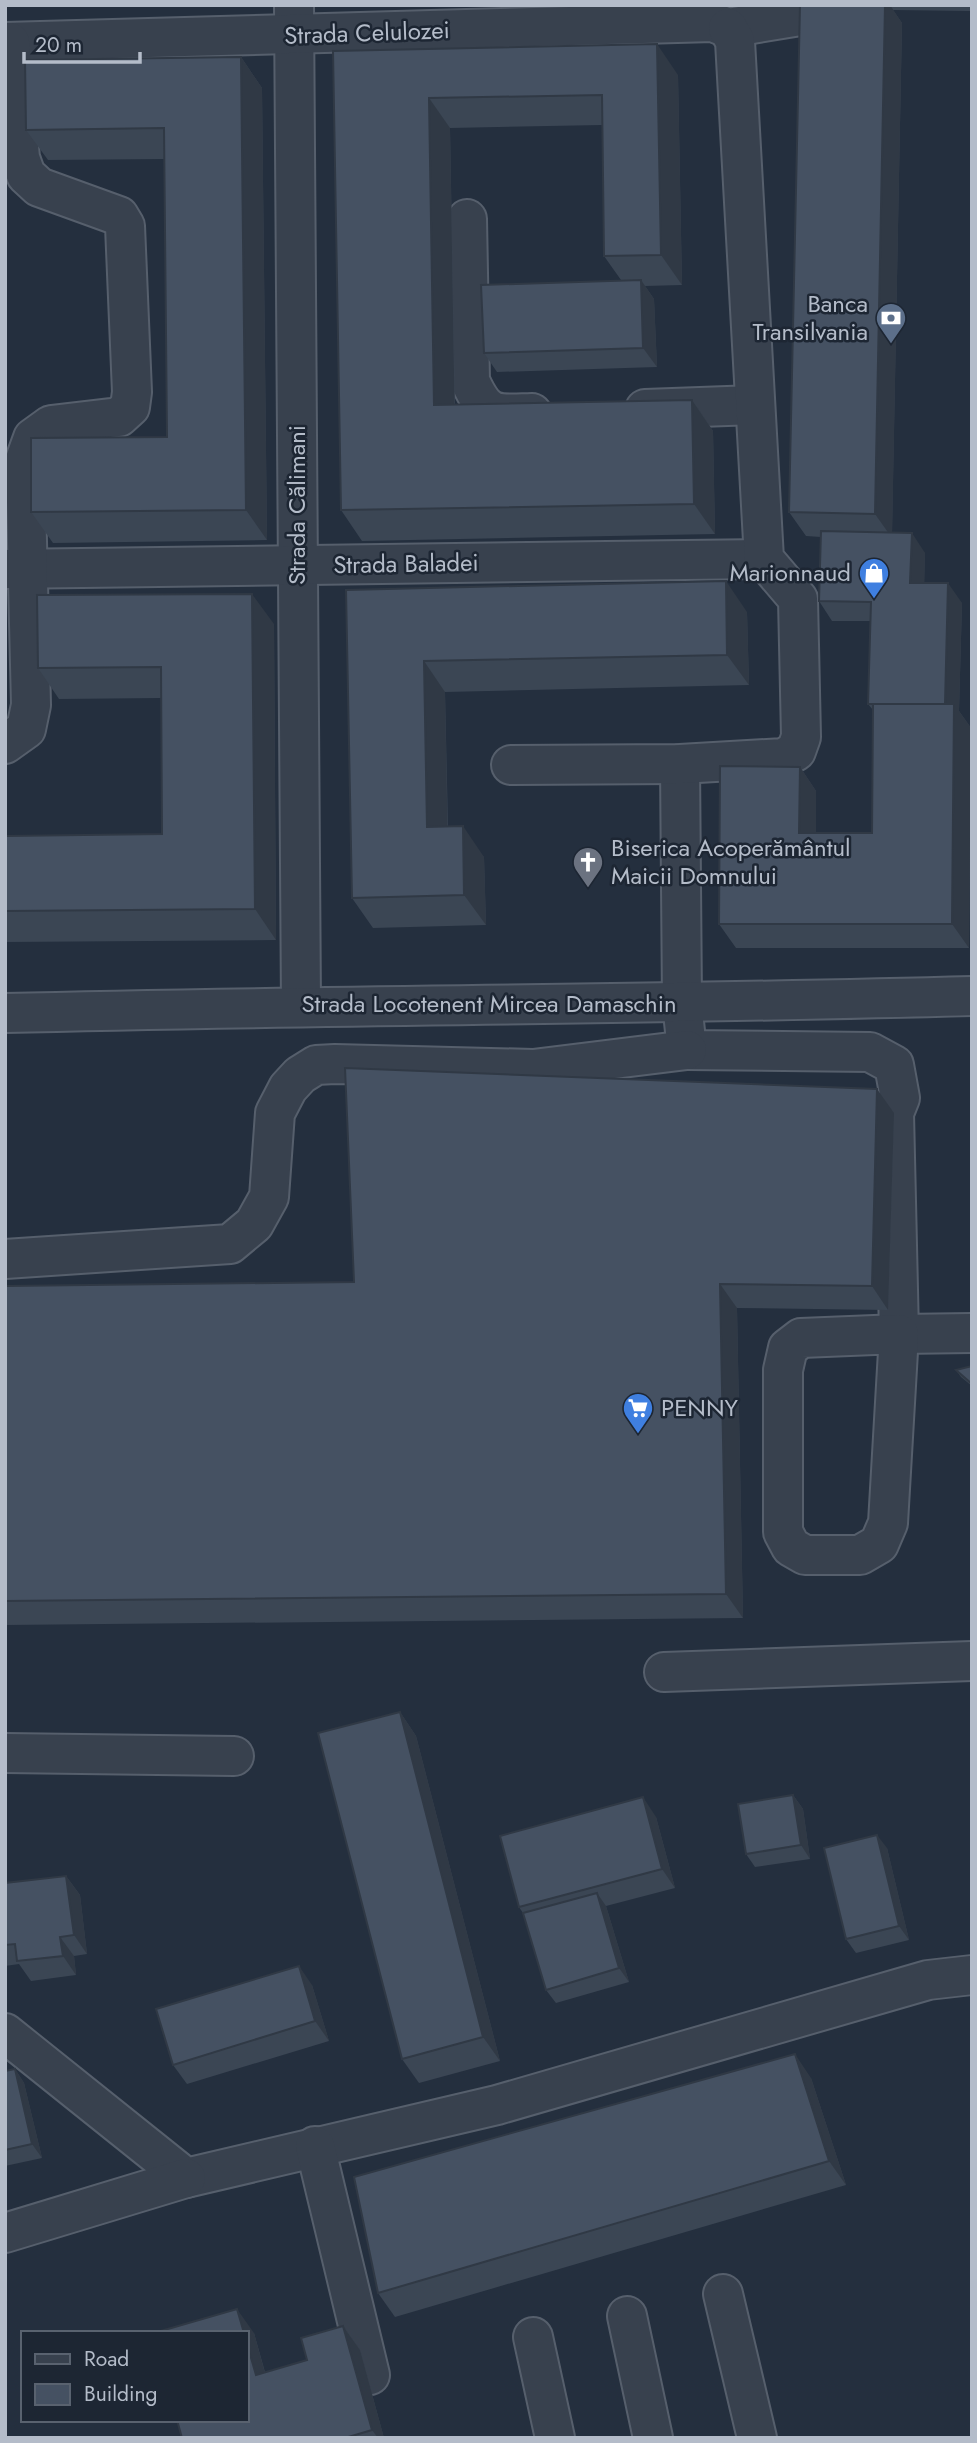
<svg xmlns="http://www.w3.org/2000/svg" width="977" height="2443" viewBox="0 0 977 2443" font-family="Jost,sans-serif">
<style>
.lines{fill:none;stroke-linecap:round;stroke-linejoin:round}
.minor-casing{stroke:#565f6c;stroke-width:42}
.minor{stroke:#38414e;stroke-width:38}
.wall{fill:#3b4654}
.shaded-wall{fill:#303945}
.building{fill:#455162;stroke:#303945;stroke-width:2}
.labels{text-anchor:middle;stroke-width:5;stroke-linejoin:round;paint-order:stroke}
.street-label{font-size:24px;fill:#b4bcc9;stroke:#1d2633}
.poi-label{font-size:24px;fill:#b4bcc9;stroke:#1d2633;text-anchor:end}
</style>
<rect width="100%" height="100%" fill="#242f3e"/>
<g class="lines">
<g class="minor-casing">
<g id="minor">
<path d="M294,5l7,1001"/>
<path d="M5,42l708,-20 15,6 72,-12 12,-11"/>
<path d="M467,219l3,162c17,37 25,33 62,32"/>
<path d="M645,409l110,-4"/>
<path d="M5,569l759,-10"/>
<path d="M5,744l21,-15 5,-24 -6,-245 8,-22 18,-13 68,-8 11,-10 2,-15 -7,-166 -6,-10 -80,-29 -13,-12 -6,-17 -10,-116"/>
<path d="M680,764l2,239 5,47 183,2 24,13 6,33 -6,15 5,221 73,-1"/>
<path d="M511,765l169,-1 104,-6 12,-7 5,-14 -3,-138 -34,-40 -29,-518 -7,-13"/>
<path d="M5,1013c322,-8 645,-8 967,-17"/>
<path d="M5,1259l225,-15 24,-20 15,-27 6,-84 13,-25 12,-13 16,-10 19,-1 198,5 154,-19"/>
<path d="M899,1334l-11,189 -9,21 -19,11h-55l-14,-8 -8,-15v-162l5,-22 13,-10z"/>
<path d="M664,1672l308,-11"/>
<path d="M5,1753l229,3"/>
<path d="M5,2033l181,145 311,-73 431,-125 44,-5"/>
<path d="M315,2146l55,229"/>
<path d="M5,2233l181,-55"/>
<path d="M723,2294l34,144"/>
<path d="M627,2316l26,122"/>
<path d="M533,2337l22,101"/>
</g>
</g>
<use href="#minor" class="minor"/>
</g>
<g class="wall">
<path d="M800,5h172v6l-79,-1 9,13 -10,510 33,20 -1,30 38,20 -3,108 12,17 -2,220h-233l-17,-24 81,-157 16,24v42h56l1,-123 -5,-6 2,-83h-38l-13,-20 2,-64 -15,-1 -17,-24z"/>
<path d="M333,51l345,24 4,210 -37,1 9,13 3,68 -160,5 -13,-19 137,-73 -17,-24 -2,-131 -152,3 5,277 237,-5 21,31 2,103 -353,7 -21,-31z"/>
<path d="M241,57l21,31 5,452 -214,3 -22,-31 136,-75 -3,-278 -116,1 -22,-30z"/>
<path d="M346,590l401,22 2,73 -304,7 3,135 36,30 2,68 -113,3 -21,-30z"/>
<path d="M274,624l2,316 -271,2v-106l157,-2 -1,-136 -102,1 -21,-31z"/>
<path d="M894,1113l-6,197 -151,-2 6,310 -738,7v-339l349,-4z"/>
<path d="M972,1366v20l-11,-9 -5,-7z"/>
<path d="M400,1712l16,24 84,325 -81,22 -17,-24z"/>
<path d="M793,1795l10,14 7,50 -55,8 -9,-13z"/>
<path d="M656,1817l19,71 -69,18 23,76 -73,21 -10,-13 -23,-77 -4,-6z"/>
<path d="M887,1848l22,92 -53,13 -10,-14z"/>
<path d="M66,1876l14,19 7,59 -13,2 2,19 -45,6 -12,-17 -14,2v-83z"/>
<path d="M312,1985l17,56 -142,43 -14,-19z"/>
<path d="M15,2069l9,14 18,75 -37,8v-95z"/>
<path d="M811,2078l35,107 -451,132 -17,-24z"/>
<path d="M343,2326l17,24 24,88h-202l72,-105 11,39 42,-12z"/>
</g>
<g class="shaded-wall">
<path d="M885,5h5l12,18 -10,515 -17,-24z"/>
<path d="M657,44l21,31 4,210 -21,-30z"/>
<path d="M241,57l21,31 5,452 -21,-30z"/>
<path d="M429,98l21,30 5,308 -21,-31z"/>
<path d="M641,280l13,19 3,68 -14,-19z"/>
<path d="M692,400l21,31 2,103 -21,-30z"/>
<path d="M912,533l13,20 -1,49 -14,-19z"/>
<path d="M726,581l21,31 2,73 -22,-30z"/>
<path d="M948,583l14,20 -3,108 12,17 -2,220 -17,-24 -7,-219z"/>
<path d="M252,594l22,30 2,316 -21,-31z"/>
<path d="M424,661l21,31 3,166 -21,-31z"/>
<path d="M800,767l16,24v66l-17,-24z"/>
<path d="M463,826l21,31 2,68 -22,-30z"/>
<path d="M877,1089l17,24 -6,197 -16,-24z"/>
<path d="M720,1284l17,24 6,310 -17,-24z"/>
<path d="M400,1712l16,24 84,325 -17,-24z"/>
<path d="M793,1795l10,14 7,50 -9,-14z"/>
<path d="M643,1797l13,20 19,71 -13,-19z"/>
<path d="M877,1835l10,13 22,92 -10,-14z"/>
<path d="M66,1876l14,19 7,59 -13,-19z"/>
<path d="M597,1893l9,13 23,76 -10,-14z"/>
<path d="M60,1937l14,19 2,19 -13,-19z"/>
<path d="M299,1966l13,19 17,56 -14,-20z"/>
<path d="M795,2054l16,24 35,107 -17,-24z"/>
<path d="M15,2069l9,14 18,75 -10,-14z"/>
<path d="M237,2309l17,24 18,66 -16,-24 -9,-31v-11h-3z"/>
<path d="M343,2326l17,24 24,88h-6l-6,-8z"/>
</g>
<g class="building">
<path d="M800,5h85l-10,509 -86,-2z"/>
<path d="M657,44l4,211 -57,1 -2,-161 -173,3 5,307 258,-5 2,104 -353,6 -8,-459z"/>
<path d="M241,57l5,453 -215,2v-74l136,-1 -3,-309 -138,2 -1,-70z"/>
<path d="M641,280l2,68 -159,5 -3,-68z"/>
<path d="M821,531l91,2 -2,50h38l-3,121h-77l3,-102 -52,-1z"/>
<path d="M726,581l1,74 -303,6 3,166 36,-1 1,69 -112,3 -6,-308z"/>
<path d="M252,594l3,315 -250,2v-75l157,-2 -1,-167 -123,1 -1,-73z"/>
<path d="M873,704h81l-2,220h-233l1,-158 80,1 -1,66h73z"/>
<path d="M345,1068l532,21 -5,197 -152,-2 6,310 -721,7v-315l349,-4z"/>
<path d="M972,1366v18l-16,-14z"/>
<path d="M400,1712l83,325 -81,22 -84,-326z"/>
<path d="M793,1795l8,50 -55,9 -8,-50z"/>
<path d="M643,1797l19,72 -143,38 -19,-71z"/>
<path d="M877,1835l22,91 -53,13 -22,-91z"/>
<path d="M66,1876l8,59 -14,2 3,19 -46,5 -2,-17 -10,1v-62z"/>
<path d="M597,1893l22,75 -73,22 -23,-77z"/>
<path d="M299,1966l16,55 -142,44 -17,-56z"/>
<path d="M795,2054l34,107 -451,132 -24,-116z"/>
<path d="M15,2069l17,75 -27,6v-79z"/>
<path d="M237,2309l7,24h-90z"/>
<path d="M343,2326l29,104 -27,8h-163l-5,-18h70v-76l9,31 51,-15 -6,-22z"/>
</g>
<defs>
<g id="bank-pin" transform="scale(1.575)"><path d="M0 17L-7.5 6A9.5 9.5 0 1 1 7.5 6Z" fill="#5c6f8a" stroke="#1d2633"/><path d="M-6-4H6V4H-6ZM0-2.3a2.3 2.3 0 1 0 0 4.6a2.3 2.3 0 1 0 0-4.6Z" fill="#fff"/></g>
<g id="shop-pin" transform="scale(1.575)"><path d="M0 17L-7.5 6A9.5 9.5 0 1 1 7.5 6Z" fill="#3f7fe0" stroke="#1d2633"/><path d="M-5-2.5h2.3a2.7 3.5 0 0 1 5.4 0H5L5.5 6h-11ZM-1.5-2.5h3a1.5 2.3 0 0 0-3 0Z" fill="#fff"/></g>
<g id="church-pin" transform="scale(1.575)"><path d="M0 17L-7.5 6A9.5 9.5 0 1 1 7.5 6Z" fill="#6b7280" stroke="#1d2633"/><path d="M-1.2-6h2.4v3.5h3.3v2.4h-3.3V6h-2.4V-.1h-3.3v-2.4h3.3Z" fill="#fff"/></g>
<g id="supermarket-pin" transform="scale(1.575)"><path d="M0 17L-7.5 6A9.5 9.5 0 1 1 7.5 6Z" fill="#3f7fe0" stroke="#1d2633"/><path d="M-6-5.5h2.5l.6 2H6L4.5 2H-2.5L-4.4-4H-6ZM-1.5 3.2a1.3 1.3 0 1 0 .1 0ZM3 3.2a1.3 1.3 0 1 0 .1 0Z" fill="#fff"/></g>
</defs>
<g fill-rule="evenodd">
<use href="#bank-pin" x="891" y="318"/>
<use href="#shop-pin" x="874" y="573"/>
<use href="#church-pin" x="588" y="862"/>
<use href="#supermarket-pin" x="638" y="1408"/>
</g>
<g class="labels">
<g class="street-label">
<text transform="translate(367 33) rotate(-2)" y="8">Strada Celulozei</text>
<text transform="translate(297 505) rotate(-90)" y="8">Strada Călimani</text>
<text transform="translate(406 564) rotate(-1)" y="8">Strada Baladei</text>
<text x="489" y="1012">Strada Locotenent Mircea Damaschin</text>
</g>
<g class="poi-label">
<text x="868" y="312">Banca<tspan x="868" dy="28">Transilvania</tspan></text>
<text x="851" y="581">Marionnaud</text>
<text x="611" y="856" text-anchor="start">Biserica Acoperământul<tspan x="611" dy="28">Maicii Domnului</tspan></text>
<text x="661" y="1416" text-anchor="start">PENNY</text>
</g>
</g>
<rect width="977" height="2443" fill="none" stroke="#b4bcc9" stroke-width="14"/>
<rect x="21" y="2331" width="228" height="91" fill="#1d2633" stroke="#59626f" stroke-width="2"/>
<rect x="35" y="2354" width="35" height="10" fill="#38414e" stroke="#59626f" stroke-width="2"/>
<text x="84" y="2366" font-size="21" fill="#b4bcc9">Road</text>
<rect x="35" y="2384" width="35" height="21" fill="#455162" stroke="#59626f" stroke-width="2"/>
<text x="84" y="2401" font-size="21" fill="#b4bcc9">Building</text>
<path d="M24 52v10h116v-10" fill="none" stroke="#b4bcc9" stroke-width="3.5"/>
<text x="35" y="52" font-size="21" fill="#b4bcc9" stroke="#1d2633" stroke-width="5" paint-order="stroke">20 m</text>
</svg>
